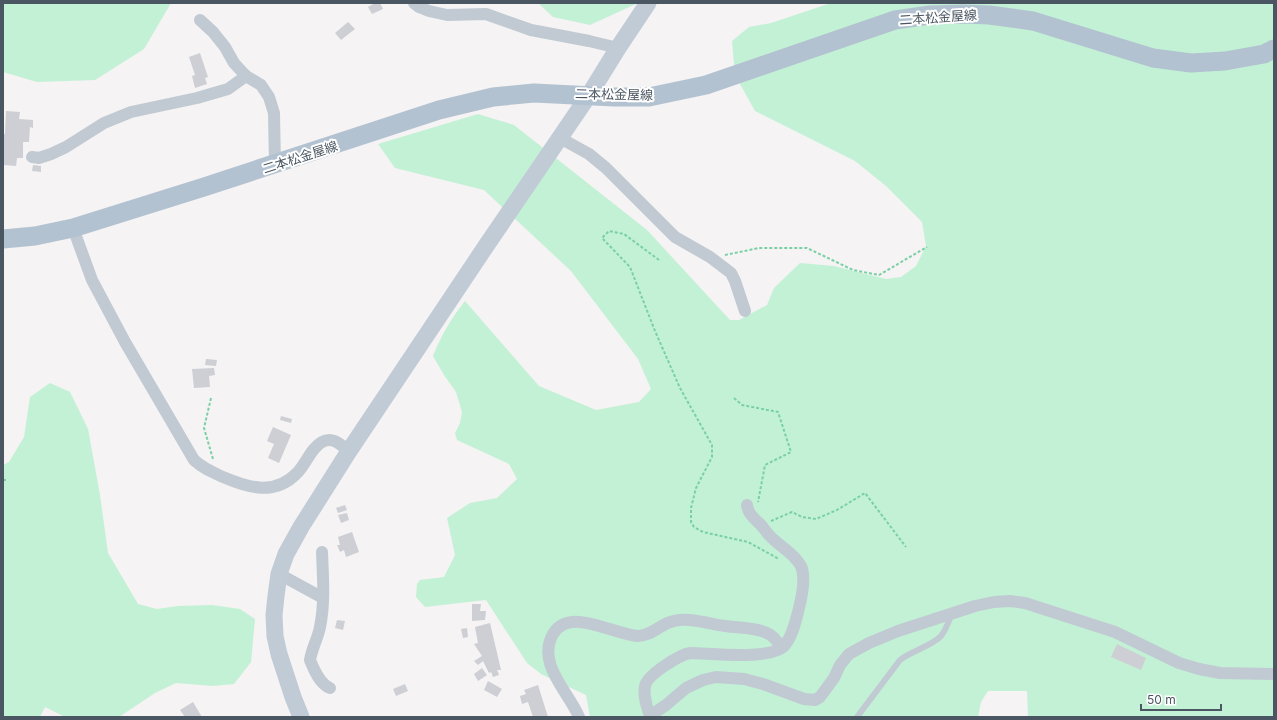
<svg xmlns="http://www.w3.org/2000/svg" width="1277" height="720" viewBox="0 0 1277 720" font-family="Inter,'Noto Sans JP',sans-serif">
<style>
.green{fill:#c3f1d5}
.building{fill:#cdcfd5}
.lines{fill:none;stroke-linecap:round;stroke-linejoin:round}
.path{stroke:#7ad0a6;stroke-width:2;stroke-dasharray:3 2;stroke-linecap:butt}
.lane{stroke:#c1cad2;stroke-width:6}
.street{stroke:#c1cad2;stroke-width:12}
.secondary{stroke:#c1cbd6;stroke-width:17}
.primary{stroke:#b3c2d1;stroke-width:19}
.labels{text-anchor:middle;stroke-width:4;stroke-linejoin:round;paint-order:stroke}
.street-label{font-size:13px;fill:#4a5661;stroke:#fff}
</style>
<rect width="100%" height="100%" fill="#f5f3f3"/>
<g class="green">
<path d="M3,3h168l-27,46 -49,31 -58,2 -34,-10z"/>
<path d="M538,3h100l-48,22 -37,-8z"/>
<path d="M831,3h443v714h-246l-1,-26h-39l-7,11 -3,15h-388l-4,-22 -45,-21 -14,-11 -41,-63 -61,7 -9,-10 1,-13 3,-4 24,-3 11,-22 -8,-37 23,-15 27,-5 20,-19 -8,-15 -52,-24 -2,-7 5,-10 2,-11 -6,-20 -12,-17 -11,-19c9,-22 17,-36 32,-55l74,85 57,24 43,-8 12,-13 -13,-30 -67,-88 -87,-81 -89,-22 -17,-24 100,-30 36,11 133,105 83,90h9l28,-15 7,-17 26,-25 34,3 52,13 15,-2 15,-11 10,-20 -4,-24 -36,-36 -31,-25 -100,-50 -20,-36 -3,-34 17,-14 22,-4z"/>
<path d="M50,383l20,9 18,37 12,66 8,58 30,51 19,5 21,-3 34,-1 28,4 15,10 -4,43 -17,22 -21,2 -37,-3 -21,10 -36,24h-54l-20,-10 -5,10h-37v-252l6,-3 15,-25 6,-40z"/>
</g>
<g class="building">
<path d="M375,3h5l3,6 -11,5 -4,-7z"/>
<path d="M348,22l7,7 -14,11 -6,-7z"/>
<path d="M200,53l8,24 -3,1 2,6 -12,4 -3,-12 3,-1 -6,-18z"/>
<path d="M6,111l14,1 -1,7 14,1v8l-3,-1 -1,15h-6v16h-6l-1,8 -12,-1 -1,-31h2z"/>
<path d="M33,165l8,1v6l-9,-1z"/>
<path d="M206,359l11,1 -1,6 -11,-1z"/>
<path d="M214,368l1,7 -6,1 1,11 -16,1 -2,-19z"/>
<path d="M281,416l11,3 -1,4 -11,-3z"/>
<path d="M273,427l18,8 -12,28 -11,-5 6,-14 -7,-3z"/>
<path d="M345,505l2,5 -9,3 -2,-5z"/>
<path d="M347,513l2,7 -8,3 -3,-8z"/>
<path d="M352,532l7,20 -13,5 -2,-7 -4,2 -3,-7h3l-2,-8z"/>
<path d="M472,604h9l-1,7h6l-1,9 -13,1z"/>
<path d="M337,620l8,1 -2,9 -8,-2z"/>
<path d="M490,623l11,47h-4l2,5 -6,2 -2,-5 -2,1 -6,-12 -5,4 -4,-4 8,-5 -8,-12 4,-1 -3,-16z"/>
<path d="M467,628l1,9 -5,1 -2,-9z"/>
<path d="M1117,644l29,14 -5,12 -30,-13z"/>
<path d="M482,668l5,7 -9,6 -4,-7z"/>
<path d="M488,681l14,8 -5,8 -13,-7z"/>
<path d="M405,684l3,7 -12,5 -3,-7z"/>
<path d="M538,685l10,32h-15l-5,-15 -6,2 -2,-8 6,-2 -2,-4z"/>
<path d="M193,702l9,15h-17l-5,-7z"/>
</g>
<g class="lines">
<g class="path">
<path d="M725,255l34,-7h48l46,22 26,5 48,-28"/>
<path d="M659,260l-35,-26 -15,-3 -7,7 28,29 25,64 25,57 32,57v12l-16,31 -5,20v14l3,5 9,5 45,10 31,17"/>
<path d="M211,398l-7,30 9,31"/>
<path d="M734,398l8,7 36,7 13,40 -26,13 -7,37"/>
<path d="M3,480h5"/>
<path d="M771,521l21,-9 10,5 14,2 21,-9 28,-17 41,54"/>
</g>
<path class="lane" d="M857,717l43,-57c11,-9 32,-14 41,-24 5,-6 8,-15 11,-23"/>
<g class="street">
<path d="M414,3l5,4 10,4 18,4 39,-1 45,16 58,11 29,7"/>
<path d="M200,20l13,12 12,15 9,16 12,13 15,9 8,12 5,16 1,52"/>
<path d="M560,138l29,16 17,14 69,69 35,20 21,16 4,8 10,30"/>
<path d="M32,157l7,1 12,-4 15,-7 38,-24 27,-11 66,-14 31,-9 18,-13"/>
<path d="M73,228l19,52 33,62 69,118c10,9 18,12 29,17 26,11 52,19 74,-4 9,-9 14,-25 25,-31 11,-6 19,3 27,9"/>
<path d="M322,552c1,25 3,51 -2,75 -2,11 -8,21 -10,33 4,10 10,24 20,28"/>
<path d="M279,574l44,24"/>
<path d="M650,716l16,-11 20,-17 17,-8 13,-3 28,2 19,5 41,15 11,1 5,-3 14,-19 6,-13 9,-11 20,-11 29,-12 77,-25 19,-4 16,-1 15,2 90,29 64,31 20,6 21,4 54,1"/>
<path d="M579,717c-10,-25 -43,-53 -26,-83 17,-28 61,1 85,2 14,0 23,-13 36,-15 17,-4 35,3 51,5 14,2 29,1 42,7 7,3 11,9 14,15"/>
<path d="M650,717c-3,-11 -7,-20 -5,-31 2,-11 34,-31 45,-33 20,0 82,8 95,-8 8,-10 11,-25 14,-37 3,-12 7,-31 2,-42 -7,-13 -22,-20 -31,-30 -4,-4 -6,-8 -10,-12 -6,-6 -12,-10 -13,-19"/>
</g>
<path class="secondary" d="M301,717l-8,-20 -14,-43 -4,-18 -1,-21 2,-19 3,-22 7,-20 15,-27 48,-76 137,-205 103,-151 29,-47 30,-45"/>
<path class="primary" d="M3,239l32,-3 38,-8 131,-41 235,-77 54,-13 41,-4 80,4h35l57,-12 189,-65 35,-5 34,-1 25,1 44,6 120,37 38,5 34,-2 39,-7 10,-5"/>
</g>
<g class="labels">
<g class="street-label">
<text transform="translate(938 17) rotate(-4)" y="5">二本松金屋線</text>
<text transform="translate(614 94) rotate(1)" y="5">二本松金屋線</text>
<text transform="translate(300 157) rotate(-18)" y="5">二本松金屋線</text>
</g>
</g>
<rect width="1277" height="720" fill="none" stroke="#4a5661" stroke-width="8"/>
<path d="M1141 704v6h80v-6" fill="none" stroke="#4a5661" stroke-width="2"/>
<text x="1147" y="704" font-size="12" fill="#4a5661" stroke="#ffffff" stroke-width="3" paint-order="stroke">50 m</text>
</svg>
